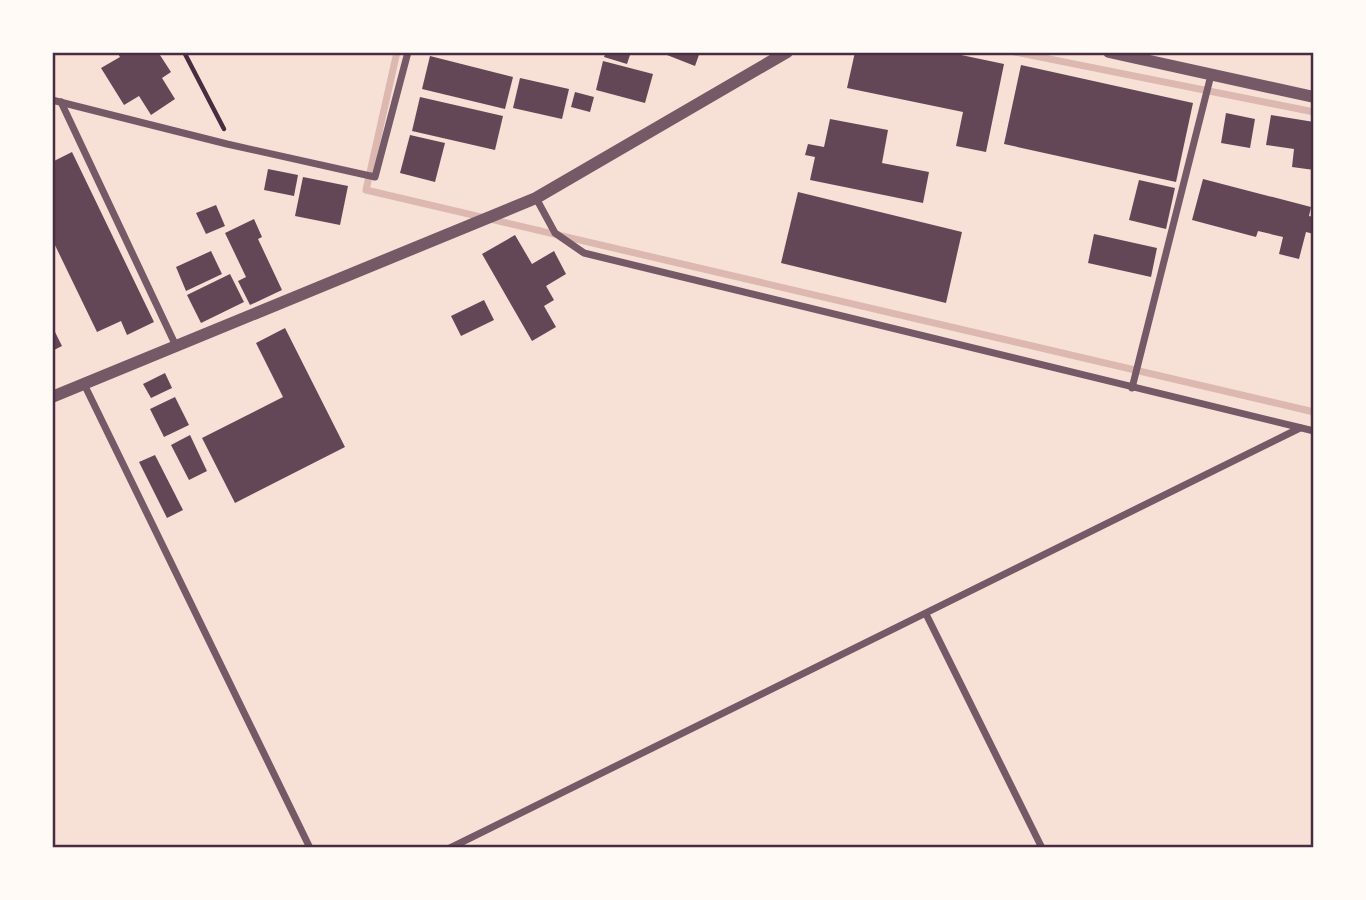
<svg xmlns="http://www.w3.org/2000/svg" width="1366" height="900" viewBox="0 0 1366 900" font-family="'Noto Sans',sans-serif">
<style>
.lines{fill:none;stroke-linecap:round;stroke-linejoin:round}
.stream{stroke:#dcb8b0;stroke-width:7}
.building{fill:#644757}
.path{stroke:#4a2c40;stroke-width:4.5}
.minor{stroke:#755966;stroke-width:7}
.tertiary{stroke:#755966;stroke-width:12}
.neatline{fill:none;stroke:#4a2c40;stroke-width:2.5}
</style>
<rect width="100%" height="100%" fill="#f7e1d7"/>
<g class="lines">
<g class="stream">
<path d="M397,52l-31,138 948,222"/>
<path d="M1015,52l299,60"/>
</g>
</g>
<g class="building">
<path d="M117,52h41l13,20 -9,6 13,21 -24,16 -12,-19 -15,9 -23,-37 19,-11z"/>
<path d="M606,52h25l-4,12 -23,-7z"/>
<path d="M668,52h32l-5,14 -28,-11z"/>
<path d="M855,52h92l57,12 -18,88 -30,-6 7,-34 -116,-24z"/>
<path d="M430,56l83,21 -8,32 -83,-20z"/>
<path d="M603,61l50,13 -8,29 -49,-13z"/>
<path d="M1021,65l172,38 -17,79 -172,-38z"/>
<path d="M520,78l49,11 -7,30 -49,-11z"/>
<path d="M575,92l19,5 -4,15 -19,-5z"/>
<path d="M420,97l83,19 -8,34 -83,-19z"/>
<path d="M1226,113l29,6 -5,29 -29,-5z"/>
<path d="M1271,115l43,7v48l-22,-3 2,-18 -28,-4z"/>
<path d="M830,119l58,11 -6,33 47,9 -6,31 -113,-23 5,-23 -10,-2 3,-11 16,3z"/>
<path d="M410,135l35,8 -10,39 -35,-9z"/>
<path d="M72,152l82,170 -27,13 -6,-14 -24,11 -45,-93v-77z"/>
<path d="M268,169l30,6 -4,21 -30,-6z"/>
<path d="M303,177l45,9 -8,39 -45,-9z"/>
<path d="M1203,179l108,28 -2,9 5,1v17l-8,-2 -7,27 -20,-5 4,-17 -25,-6 -2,6 -64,-17z"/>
<path d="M1139,180l36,8 -9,41 -37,-9z"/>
<path d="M798,192l164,40 -16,71 -165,-40z"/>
<path d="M216,205l9,21 -19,8 -10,-21z"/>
<path d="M254,219l8,18 -4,2 24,51 -32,15 -12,-24 8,-4 -21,-44z"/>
<path d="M1094,234l63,14 -6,29 -63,-14z"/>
<path d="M515,235l17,29 22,-13 12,23 -20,12 8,14 -10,6 12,21 -24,14 -50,-87z"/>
<path d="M211,251l11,23 -36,17 -10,-24z"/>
<path d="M230,274l14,28 -43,21 -14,-28z"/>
<path d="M484,300l10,20 -33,16 -10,-20z"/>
<path d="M52,326l10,20 -10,5z"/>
<path d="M285,328l60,119 -110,56 -33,-65 81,-41 -27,-54z"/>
<path d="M165,373l7,15 -21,10 -8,-14z"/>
<path d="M175,397l14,28 -25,12 -14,-28z"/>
<path d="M190,435l17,36 -18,9 -18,-35z"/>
<path d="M155,455l28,55 -16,8 -28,-56z"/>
</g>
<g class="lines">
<path class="path" d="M184,52l40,77"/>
<g class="minor">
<path d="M52,100l175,44 148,33 33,-125"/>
<path d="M61,102l115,244"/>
<path d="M536,198l19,35 29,20 730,178"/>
<path d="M84,384l226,464"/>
<path d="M1132,388l79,-313"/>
<path d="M926,614l116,234"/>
<path d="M450,848l850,-420"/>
</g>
<g class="tertiary">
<path d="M1109,52l205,45"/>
<path d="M52,397l484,-199 251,-146"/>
</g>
</g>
<rect width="1366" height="900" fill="none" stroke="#fffaf5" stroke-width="108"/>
<rect x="54" y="54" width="1258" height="792" class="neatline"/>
</svg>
